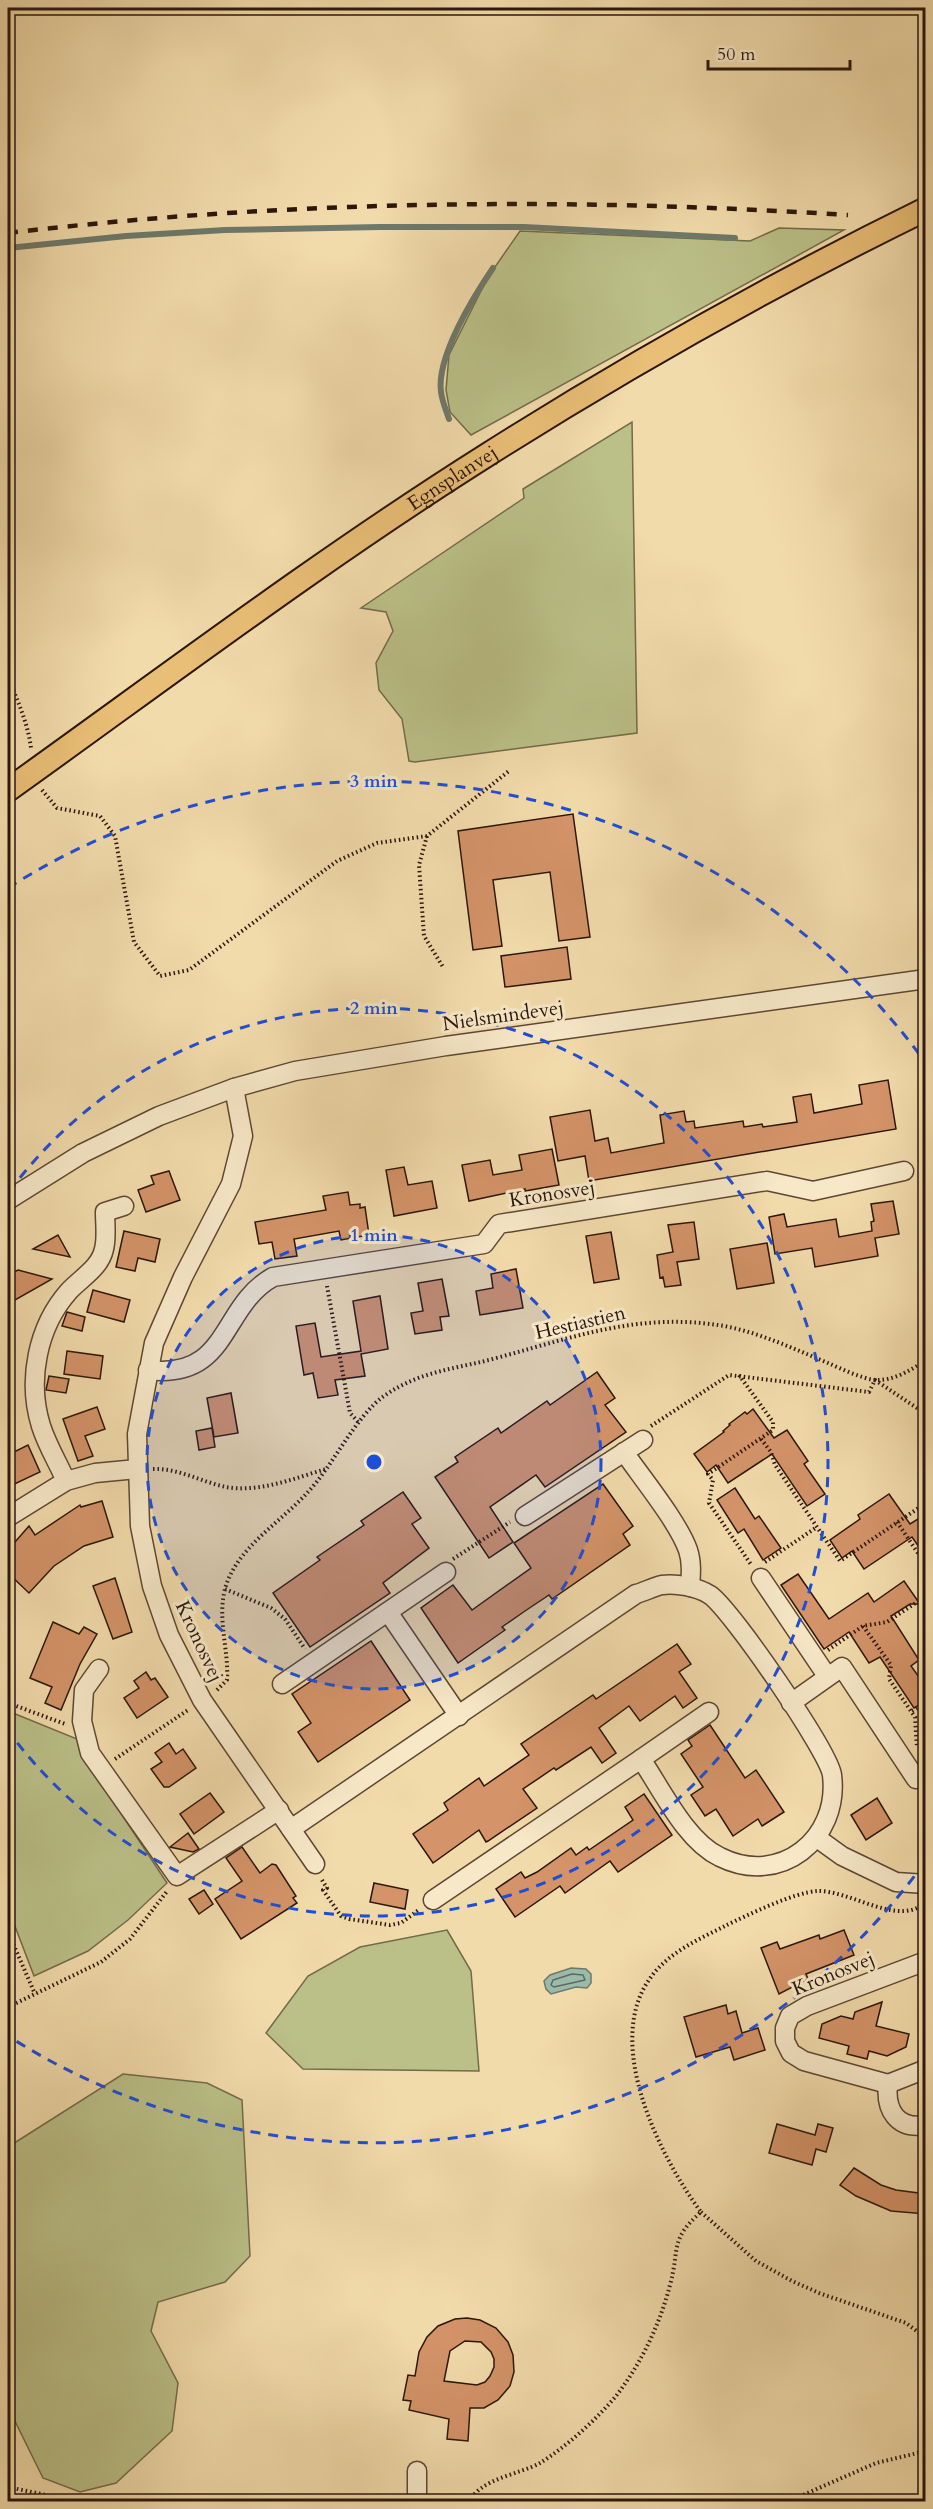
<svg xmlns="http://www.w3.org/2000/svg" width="933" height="2509" viewBox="0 0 933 2509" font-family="Cardo,serif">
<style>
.green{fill:#bbc088;stroke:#736b4a;stroke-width:1.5}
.water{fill:#9bbbaa;stroke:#6e796b;stroke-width:1.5}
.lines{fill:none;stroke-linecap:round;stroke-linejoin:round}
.shore{stroke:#63685b;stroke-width:1.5}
.stream{stroke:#6e796b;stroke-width:6}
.building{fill:#d49368;stroke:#2b160c;stroke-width:1.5;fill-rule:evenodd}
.minor-casing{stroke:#5d4734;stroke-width:21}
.major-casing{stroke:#2b160c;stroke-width:26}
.path{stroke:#2b160c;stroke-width:4;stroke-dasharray:1.5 3;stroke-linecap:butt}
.minor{stroke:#f7e8c8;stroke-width:18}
.major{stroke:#e9be76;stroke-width:22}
.rail{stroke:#2b160c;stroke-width:4.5;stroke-dasharray:10 10;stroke-linecap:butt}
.ring{fill:none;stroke:#1d4ed8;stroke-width:3;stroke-dasharray:10 8}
.labels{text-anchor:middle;stroke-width:6;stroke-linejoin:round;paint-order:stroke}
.street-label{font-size:20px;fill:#2b160c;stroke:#f7e8c8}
.centre{fill:#1d4ed8;stroke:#f7e8c8;stroke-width:3}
.ring-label{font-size:18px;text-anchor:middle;font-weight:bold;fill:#1d4ed8;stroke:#f7e8c8;stroke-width:6;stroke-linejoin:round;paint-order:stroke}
</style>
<rect width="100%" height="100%" fill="#f2dbab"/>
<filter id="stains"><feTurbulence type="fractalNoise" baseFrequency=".00333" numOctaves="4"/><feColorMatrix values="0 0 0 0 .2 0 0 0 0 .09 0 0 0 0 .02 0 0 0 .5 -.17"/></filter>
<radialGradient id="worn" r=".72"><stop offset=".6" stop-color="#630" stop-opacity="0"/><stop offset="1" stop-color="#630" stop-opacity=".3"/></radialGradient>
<g class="green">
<path d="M779,228l65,2 -373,205 -21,-23 -4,-22 3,-35 39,-78 32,-46 230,10z"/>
<path d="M632,422l5,311 -222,29 -6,-1 -7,-42 -23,-29 -3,-27 17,-32 -7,-19 -25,-4 163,-110 -1,-9z"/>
<path d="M8,1711l69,28 8,20 82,124 -39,37 -40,31 -54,25 -26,-68z"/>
<path d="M447,1930l24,41 8,100 -176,-2 -37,-36 42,-57 52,-29z"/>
<path d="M123,2074l84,9 35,17 8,156 -25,26 -67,20 -7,29 27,52 -6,48 -56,52 -36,9 -37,-14 -35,-71v-260z"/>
</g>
<path class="water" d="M571,1968l15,1 5,5v9l-4,5 -11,-1 -25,7 -5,-5 -2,-8 6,-6z"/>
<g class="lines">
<path class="shore" d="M572,1974l11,1 2,5 -31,7 -3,-2 2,-5z"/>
<g class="stream">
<path d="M8,248l118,-12 99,-6 155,-3h144l211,11"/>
<path d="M449,419c-3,-9 -7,-18 -8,-27 -5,-35 33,-96 52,-124"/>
</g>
</g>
<g class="building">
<path d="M573,814l17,123 -31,4 -9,-69 -57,8 9,66 -29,4 -15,-119z"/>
<path d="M567,947l4,32 -66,8 -4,-31z"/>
<path d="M888,1080l8,49 -307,52 -4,-25 -27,5 -8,-44 40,-7 5,31 13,-3 3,15 53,-10 -4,-28 24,-4 2,11 8,-1 1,7 48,-7 1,6 18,-3 1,3 34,-5 -4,-25 18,-3 3,19 48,-9 -3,-19z"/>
<path d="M552,1149l7,36 -34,6v-2l-56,12 -7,-36 28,-5 3,15 29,-5 -3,-15z"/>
<path d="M404,1167l4,18 24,-4 5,27 -43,8 -8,-46z"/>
<path d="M169,1171l11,29 -34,12 -8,-22 16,-6 -3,-8z"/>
<path d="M348,1192l2,13 10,-1v4l5,-1 4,28 -28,5 -2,-9 -45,8 3,17 -22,3 -3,-17 -13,2 -4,-22 71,-12 -3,-14z"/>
<path d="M893,1201l6,33 -24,4 3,18 -63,11 -3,-19 -37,6 -6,-37 15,-3 3,13 49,-8 3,18 33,-6 -1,-9 3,-1 -3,-17z"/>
<path d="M694,1222l5,37 -22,3 4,23 -16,2 -2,-10 -3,1 -3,-23 16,-3 -5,-27z"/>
<path d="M124,1231l36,8 -5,23 -17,-4 -3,13 -19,-4z"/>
<path d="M611,1232l8,47 -25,4 -8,-47z"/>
<path d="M58,1235l12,22 -37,-8z"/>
<path d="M767,1243l7,40 -37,6 -7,-40z"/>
<path d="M516,1269l7,39 -43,7 -4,-24 17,-3 -2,-14z"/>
<path d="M18,1270l34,9 -44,25v-29z"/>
<path d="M442,1279l7,37 -9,1 2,13 -27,4 -4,-21 12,-2 -5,-28z"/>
<path d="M93,1290l37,10 -6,22 -37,-10z"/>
<path d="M380,1296l8,53 -27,5 4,22 -30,4 3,15 -20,3 -5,-25 -9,2 -8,-49 19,-3 6,34 40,-6 -8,-50z"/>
<path d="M67,1312l18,5 -3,14 -20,-5z"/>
<path d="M67,1351l36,5 -3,23 -36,-5z"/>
<path d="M597,1372l18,26 -10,7 21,27 -81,55 -9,-12 -46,32 23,35 -24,16 -54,-81 23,-15 -3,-5 43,-29 3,5 46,-32 3,4z"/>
<path d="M49,1376l20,3 -3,14 -20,-3z"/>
<path d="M231,1393l7,40 -24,4 -7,-39z"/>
<path d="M97,1407l8,22 -20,7 8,20 -15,5 -15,-42z"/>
<path d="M753,1409l21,29 13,-8 21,31 -4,3 21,30 -18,12 -35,-52 -44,29 -12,-18 -9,7 -13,-18 30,-22 -1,-1 7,-6 -1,-1 16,-12 2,2z"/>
<path d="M212,1428l3,19 -16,3 -3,-19z"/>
<path d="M28,1445l12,27 -32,15v-32z"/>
<path d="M603,1484l30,42 -10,8 7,11 -78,54 -3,-4 -24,16 -23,16 3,3 -47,33 -37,-55 32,-23 19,25 59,-42 -17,-25z"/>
<path d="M735,1488l20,31 4,-3 22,32 -18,12 -19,-31 -6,4 -21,-33z"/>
<path d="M403,1492l18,26 -9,6 17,24 -46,35 7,10 -80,54 -37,-54 47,-33 -3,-3 47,-32 -3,-4z"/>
<path d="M889,1494l21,30 16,-10v43l-14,-20 -48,32 -12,-18 -10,7 -12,-18 30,-21 -2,-4z"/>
<path d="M102,1501l11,36 -29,9 -30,20 -25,27 -21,-20v-23l21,-24 6,9 45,-30 1,2z"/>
<path d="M798,1574l31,45 39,-26 6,9 30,-21 16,23h-10l-19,12 28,44 -8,6 15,21v14l-12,7 -34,-51 -11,6 -20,-31 -25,17 -43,-64z"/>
<path d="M115,1578l17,54 -19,7 -20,-53z"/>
<path d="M53,1622l26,12 5,-7 13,7 -17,30 -19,46 -16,-7 7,-16 -22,-9z"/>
<path d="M371,1641l39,59 -92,62 -20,-30 13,-9 -19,-29z"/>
<path d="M677,1644l14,20 -12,8 18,26 -14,10 -8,-12 -35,25 -11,-15 -30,22 17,25 -14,10 -11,-16 -35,23 -2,-2 -31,21 14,19 -49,33 -2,1 -7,-12 -46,33 -20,-29 35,-24 -4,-7 35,-25 5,8 45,-31 -8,-11 72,-49 3,4z"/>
<path d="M146,1672l5,8 4,-2 13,19 -31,21 -13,-20 15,-10 -5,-7z"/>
<path d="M710,1725l35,53 11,-8 28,42 -22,14 -4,-7 -25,17 -17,-27 -11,7 -14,-21 12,-8 -22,-33 11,-8 -4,-6z"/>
<path d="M169,1743l7,11 7,-5 13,19 -27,19h-5l-13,-18 11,-7 -7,-9z"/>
<path d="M210,1793l14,19 -30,22 -14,-20z"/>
<path d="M644,1794l28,41 -54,37 -8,-11 -45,32 -5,-7 -45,31 -19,-28 25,-17 4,6 12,-6 34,-24 5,7 11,-8 2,3 44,-30 -8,-13z"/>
<path d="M877,1798l15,25 -26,17 -15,-25z"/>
<path d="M188,1833l11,16 -6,3 -23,-5z"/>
<path d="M242,1847l18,26 12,-9 4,1 20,31 -3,2 4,5 -56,36 -26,-40 27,-18 -16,-23z"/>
<path d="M374,1883l34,7 -3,19 -35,-7z"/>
<path d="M204,1890l9,14 -14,10 -10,-15z"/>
<path d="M844,1930l10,25 -48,19 2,5 -29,15 -18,-46 16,-6 3,7 39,-14 1,4z"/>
<path d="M882,2002l-6,24 33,8 -3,13 -19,9 -18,-5 -2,8 -20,-5 2,-8 -30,-8 3,-14 19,-8 12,3 2,-7z"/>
<path d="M726,2005l2,9 8,-3 6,22 16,-5 7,22 -31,10 -4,-13 -34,10 -12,-40z"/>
<path d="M777,2124l38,11 3,-11 15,4 -7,24 -10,-3 -4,16 -43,-12z"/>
<path d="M854,2168l27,17 15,5 30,4v20l-35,-3 -35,-15 -16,-11z"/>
<path d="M467,2318l13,2 16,8 12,14 5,13 1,17 -4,14 -12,14 -14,8h-14l-2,33 -21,-2 2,-20 -40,-9 2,-9 -8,-1 5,-25 7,1 4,-24 8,-15 11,-11 17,-7zM465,2341l16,1 10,10 3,7v8l-4,9 -5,6 -8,3 -33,-4 6,-30z"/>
</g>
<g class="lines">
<g class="minor-casing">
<g id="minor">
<path d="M234,1088l9,48 -12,48 -48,93 -29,66 -17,91 3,92 12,60 17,49 33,65 113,164"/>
<path d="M8,1200l75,-47 76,-37 75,-28 61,-17 151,-25 480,-67"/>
<path d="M148,1370c82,10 72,-64 125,-93l211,-33 15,-20 268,-43 46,10 91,-20"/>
<path d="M624,1452c18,26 54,70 64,98 4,12 3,24 2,37"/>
<path d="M66,1481c-8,-18 -19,-36 -25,-55 -14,-45 -4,-99 28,-135 12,-13 31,-23 35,-42 3,-11 1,-25 1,-37l19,-6"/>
<path d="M525,1516l118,-76"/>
<path d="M8,1517l58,-36 29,-8 42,-4"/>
<path d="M761,1578l66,98"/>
<path d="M388,1612l71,104"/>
<path d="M99,1669l-15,21 -2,31 8,32 87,123 102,-66"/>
<path d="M282,1684l164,-112"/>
<path d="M791,1703l51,-36 74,112"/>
<path d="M641,1759l68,-47"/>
<path d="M291,1829l345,-235c8,-2 17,-7 26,-9 14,-2 36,2 48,10 21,14 119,157 122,180 8,64 -52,112 -112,82 -34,-16 -58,-67 -79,-98l-208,141"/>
<path d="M817,1838l25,18 54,26 30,2"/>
<path d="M926,1961l-119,45 -17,10 -5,12v13l6,12 13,8 84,23 38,-15"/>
<path d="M888,2084c-3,26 9,46 38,41"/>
<path d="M417,2471v31"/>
</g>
</g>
<g class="major-casing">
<g id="major">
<path id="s1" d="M8,790c158,-113 314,-231 479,-335 142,-90 288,-172 439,-246"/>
</g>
</g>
<g class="path">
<path d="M8,678c10,23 20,46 23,70"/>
<path d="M42,790l15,18 43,8 15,20 19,106 26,34 29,-6 148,-109 40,-18 50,-7 82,-65"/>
<path d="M427,836l-8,29 5,71 19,31"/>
<path d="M327,1286l23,127 9,10"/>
<path d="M739,1375l34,47v8l-65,44 5,6 -4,23 43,63"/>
<path d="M651,1426l78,-51 140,17 6,-12 51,34"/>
<path d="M761,1439l10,13 4,13 65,96 86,-58"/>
<path d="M153,1469c25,-1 49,13 73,18 33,6 69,-9 100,-18"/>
<path d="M897,1522l29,43"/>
<path d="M453,1559l57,-37"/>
<path d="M765,1562l52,-35"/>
<path d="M225,1589l46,19 14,11 20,30"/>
<path d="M863,1626l28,39 -2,14 26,38 2,31"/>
<path d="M828,1650l35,-24 24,-4 39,-26"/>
<path d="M217,1690l10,-10c2,-30 -10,-60 -2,-91 11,-41 55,-66 82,-96 26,-27 48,-76 77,-97 37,-26 74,-27 116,-39 78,-21 141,-45 224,-31 37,7 70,23 104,37 14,6 32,15 47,17 19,1 36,-10 51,-20"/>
<path d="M8,1703l57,21"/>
<path d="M912,1711l14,-8"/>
<path d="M115,1759l73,-49"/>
<path d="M322,1880l5,8 -4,2 18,26 8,3 41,6 11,-2 19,-14"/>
<path d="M8,1932l27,62"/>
<path d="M8,2007l93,-45 29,-23 38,-49"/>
<path d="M701,2212l55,49 36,20 27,12 87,30 20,15"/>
<path d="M8,2487l38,8 9,7"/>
<path d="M470,2502c8,-23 51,-28 70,-39 26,-16 57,-44 76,-67 25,-32 44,-72 54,-111 10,-36 -1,-45 31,-73 -41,-55 -99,-170 -50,-235 17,-24 48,-38 74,-51 22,-11 70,-34 93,-35 32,0 74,31 101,16l2,-5"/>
<path d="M787,2502l89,-39 50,-12"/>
</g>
<use href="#minor" class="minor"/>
<use href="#major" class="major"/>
<path class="rail" d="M8,233c279,-33 559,-36 840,-18"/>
</g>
<circle cx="374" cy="1462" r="227" fill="#1d4ed8" fill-opacity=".12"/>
<g class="ring">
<circle cx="374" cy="1462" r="227"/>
<path d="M9 1192A454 454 0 1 1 9 1732"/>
<path d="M925 1862A681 681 0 0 1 8 2036M8 888A681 681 0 0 1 925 1062"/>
</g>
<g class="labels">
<g class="street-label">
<text dy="7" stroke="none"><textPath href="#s1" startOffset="543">Egnsplanvej</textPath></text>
<text transform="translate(503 1015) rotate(-8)" y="7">Nielsmindevej</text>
<text transform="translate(552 1193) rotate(-9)" y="7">Kronosvej</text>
<text transform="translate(580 1322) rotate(-13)" y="7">Hestiastien</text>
<text transform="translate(200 1641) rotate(65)" y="7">Kronosvej</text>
<text transform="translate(833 1973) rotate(-22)" y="7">Kronosvej</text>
</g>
</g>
<circle cx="374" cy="1462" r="9" class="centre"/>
<g class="ring-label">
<text x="374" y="787">3 min</text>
<text x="374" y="1014">2 min</text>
<text x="374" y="1241">1 min</text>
</g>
<rect width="933" height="2509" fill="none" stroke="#f2dbab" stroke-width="30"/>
<rect x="9" y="9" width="915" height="2491" fill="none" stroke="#2b160c" stroke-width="3"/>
<rect x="15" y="15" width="903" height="2479" fill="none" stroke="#2b160c" stroke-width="1.5"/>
<path d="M708 60v9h142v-9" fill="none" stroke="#2b160c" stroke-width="3"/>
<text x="717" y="60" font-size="18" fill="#2b160c" stroke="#f7e8c8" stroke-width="4.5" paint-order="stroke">50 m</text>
<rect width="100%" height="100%" filter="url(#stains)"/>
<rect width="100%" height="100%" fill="url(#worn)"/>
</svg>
